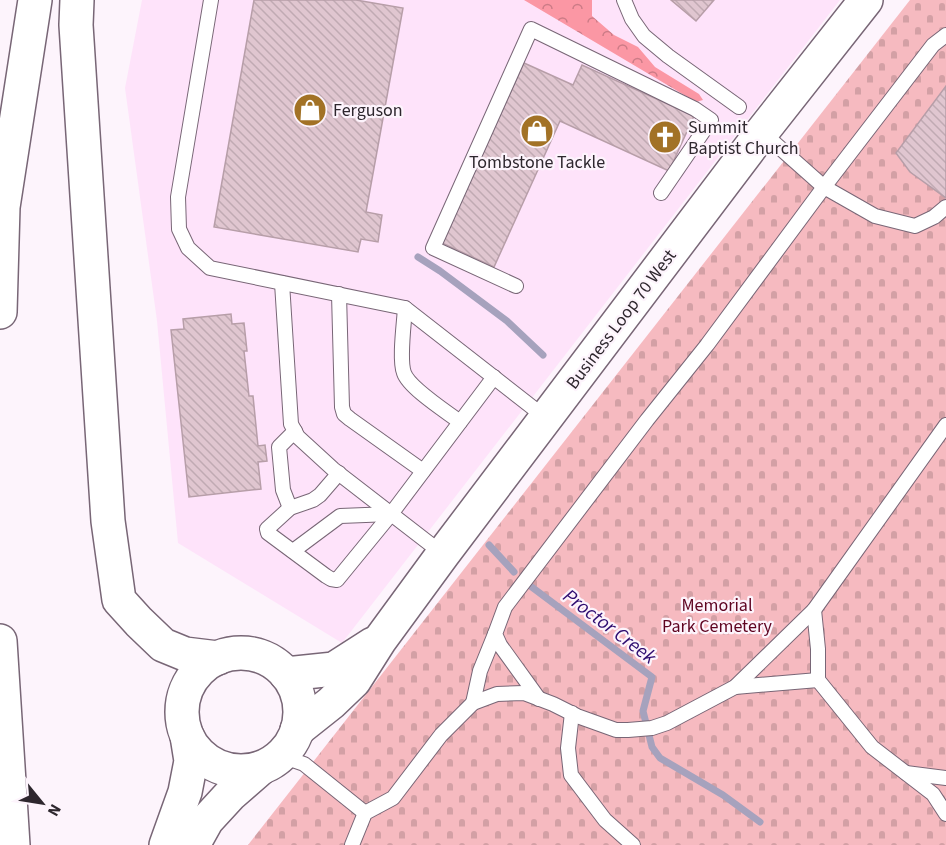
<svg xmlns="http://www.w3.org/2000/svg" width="946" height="845" viewBox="0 0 946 845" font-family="'Source Sans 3',sans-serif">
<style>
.built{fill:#fee3fa}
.forest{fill:url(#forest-crowns)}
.cemetery{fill:url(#cemetery-stones)}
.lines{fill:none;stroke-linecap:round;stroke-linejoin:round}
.stream{stroke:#a6a2bd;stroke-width:7}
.building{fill:url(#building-back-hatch);stroke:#b79ea8;stroke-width:1.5}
.service-casing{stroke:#786676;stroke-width:16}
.secondary-casing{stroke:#786676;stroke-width:36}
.primary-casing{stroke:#786676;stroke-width:36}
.motorway-casing{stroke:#786676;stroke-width:36}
.service{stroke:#fff;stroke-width:14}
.secondary{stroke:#fff;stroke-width:33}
.primary{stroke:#fff;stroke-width:33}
.motorway{stroke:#fff;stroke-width:33}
.labels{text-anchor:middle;stroke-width:4.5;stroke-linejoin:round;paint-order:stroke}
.poi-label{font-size:18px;fill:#2e272e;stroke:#fdf4fc;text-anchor:start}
.street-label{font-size:18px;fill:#2e272e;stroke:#fdf4fc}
.park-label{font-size:18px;fill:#5e0320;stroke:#fdf4fc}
.water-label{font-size:20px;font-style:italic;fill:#2f0d70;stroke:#fdf4fc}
</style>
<defs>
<pattern id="forest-crowns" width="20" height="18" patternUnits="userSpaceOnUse" patternTransform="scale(1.5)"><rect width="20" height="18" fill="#fb97a4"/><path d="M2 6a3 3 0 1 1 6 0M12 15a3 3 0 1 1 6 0" fill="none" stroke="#cc7b86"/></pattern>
<pattern id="cemetery-stones" width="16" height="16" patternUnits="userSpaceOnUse" patternTransform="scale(1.5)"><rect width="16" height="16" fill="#f6bac0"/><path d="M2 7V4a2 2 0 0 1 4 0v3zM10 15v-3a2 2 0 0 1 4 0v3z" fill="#d3a0a5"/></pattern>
<pattern id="building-back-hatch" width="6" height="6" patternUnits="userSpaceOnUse" patternTransform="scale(1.5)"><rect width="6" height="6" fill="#e0c6d0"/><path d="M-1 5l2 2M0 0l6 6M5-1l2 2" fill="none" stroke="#c0aab3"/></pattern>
</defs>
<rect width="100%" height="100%" fill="#fdf4fc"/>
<path class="built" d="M142,0h698l-498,643 -164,-100 -21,-222 -32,-233z"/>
<path class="forest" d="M524,0h68v16l22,19 24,12 17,20 44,27 4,6 -7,2z"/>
<path class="cemetery" d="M910,0h36v845h-698z"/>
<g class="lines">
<g class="stream">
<path d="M418,257l22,14 67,50 36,34"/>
<path d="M489,545l25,27"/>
<path d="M529,585l123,92 -9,34 9,36 8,11 63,37 37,27"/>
</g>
</g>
<g class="building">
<path d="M254,0h102l47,8 -37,204 16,3 -4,27 -17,-3 -3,13 -144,-25z"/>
<path d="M671,0h43l-18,21z"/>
<path d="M524,63l49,22 9,-20 112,51 -25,55 -109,-50 -66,146 -52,-24z"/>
<path d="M946,86v112l-36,-26 -14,-19z"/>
<path d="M231,314l1,10 12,-1 3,28h-3l5,45h4l5,50 7,-1 2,16 -9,1 3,27 -72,8 -18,-167 13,-1 -1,-10z"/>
</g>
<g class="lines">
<g class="service-casing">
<g id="service">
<path d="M211,0l-33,197 1,32 9,19 22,20 195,40 141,110"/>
<path d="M624,0l8,19 12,17 24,20 71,51"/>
<path d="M762,132l62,55 51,29 40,10 19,-9 12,-10"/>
<path d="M282,283l9,141 7,13 35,32 110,85"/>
<path d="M516,286l-83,-38 98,-219 164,80 16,11 -50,73"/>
<path d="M339,294l3,113 2,7 6,5 73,52"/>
<path d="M405,308c-1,16 -6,52 -1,65 5,15 43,39 56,49"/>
<path d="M339,473l-19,22 -7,5 -23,8 -23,21 1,4 58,43 5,3 6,1 54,-66 103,-137"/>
<path d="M290,508l-7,-18 -4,-43 16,-16"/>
<path d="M293,551l47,-35 51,-2"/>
<path d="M814,610l4,39v31l54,67 61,47 13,20"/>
<path d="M735,687l83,-7"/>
<path d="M539,699l-39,-54 -5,-11 10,-27 142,-187 60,-75 117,-158 109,-142 13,-10"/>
<path d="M473,703l7,-32 15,-37"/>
<path d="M572,713l-4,35 3,27 34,45 28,25"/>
<path d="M281,756l23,8 61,49"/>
<path d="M906,773l40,5"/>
<path d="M352,845l13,-32 28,-15 48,-63 32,-32 24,-9 27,-1 29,11 24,12 39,14h12l24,-2 15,-5 68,-36 79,-77 132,-185"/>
</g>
</g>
<g class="secondary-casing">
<g id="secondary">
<path d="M286,674l48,-5 39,-25"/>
<path d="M297,730l34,-27 23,-22 26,-41 63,-86 319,-422 104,-132"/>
</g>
</g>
<g class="primary-casing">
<g id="primary">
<circle cx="241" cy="712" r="59"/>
<path d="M166,845l19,-53 6,-31 -4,-25"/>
<path d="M193,845l14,-25 23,-25 31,-27"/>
</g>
</g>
<g class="motorway-casing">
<g id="motorway">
<path d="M77,0l-1,25 32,496 11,79 20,22 24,23 22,9 33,4"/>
<path d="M0,312l3,-105 32,-207"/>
<path d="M0,641l13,204"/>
</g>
</g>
<use href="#service" class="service"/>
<use href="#secondary" class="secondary"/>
<use href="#primary" class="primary"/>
<use href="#motorway" class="motorway"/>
</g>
<defs>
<g id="shop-disc" transform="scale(1.725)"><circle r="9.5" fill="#a27226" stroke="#fdf4fc"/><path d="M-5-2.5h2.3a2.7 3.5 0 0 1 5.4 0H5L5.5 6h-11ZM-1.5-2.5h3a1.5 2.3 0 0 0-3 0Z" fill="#fff"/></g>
<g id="church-disc" transform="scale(1.725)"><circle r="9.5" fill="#a27226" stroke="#fdf4fc"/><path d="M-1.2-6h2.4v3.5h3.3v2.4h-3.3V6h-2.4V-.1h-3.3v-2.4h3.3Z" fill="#fff"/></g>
</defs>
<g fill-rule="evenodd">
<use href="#shop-disc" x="310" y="110"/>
<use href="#shop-disc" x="537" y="131"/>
<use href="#church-disc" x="665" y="137"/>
</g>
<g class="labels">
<g class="poi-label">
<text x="333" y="116">Ferguson</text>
<text x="688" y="133">Summit<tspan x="688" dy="21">Baptist Church</tspan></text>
<text x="537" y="168" text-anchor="middle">Tombstone Tackle</text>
</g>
<g class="street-label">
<text transform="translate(621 319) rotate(-53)" y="6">Business Loop 70 West</text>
</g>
<g class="park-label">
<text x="717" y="611">Memorial<tspan x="717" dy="21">Park Cemetery</tspan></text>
</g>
<g class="water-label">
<text transform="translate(610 626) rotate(37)" y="7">Proctor Creek</text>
</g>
</g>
<g transform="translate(42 803) rotate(120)" stroke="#fdf4fc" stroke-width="4.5" paint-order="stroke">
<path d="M0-4.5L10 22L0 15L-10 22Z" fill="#2e272e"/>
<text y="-9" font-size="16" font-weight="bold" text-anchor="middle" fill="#2e272e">N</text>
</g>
</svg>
